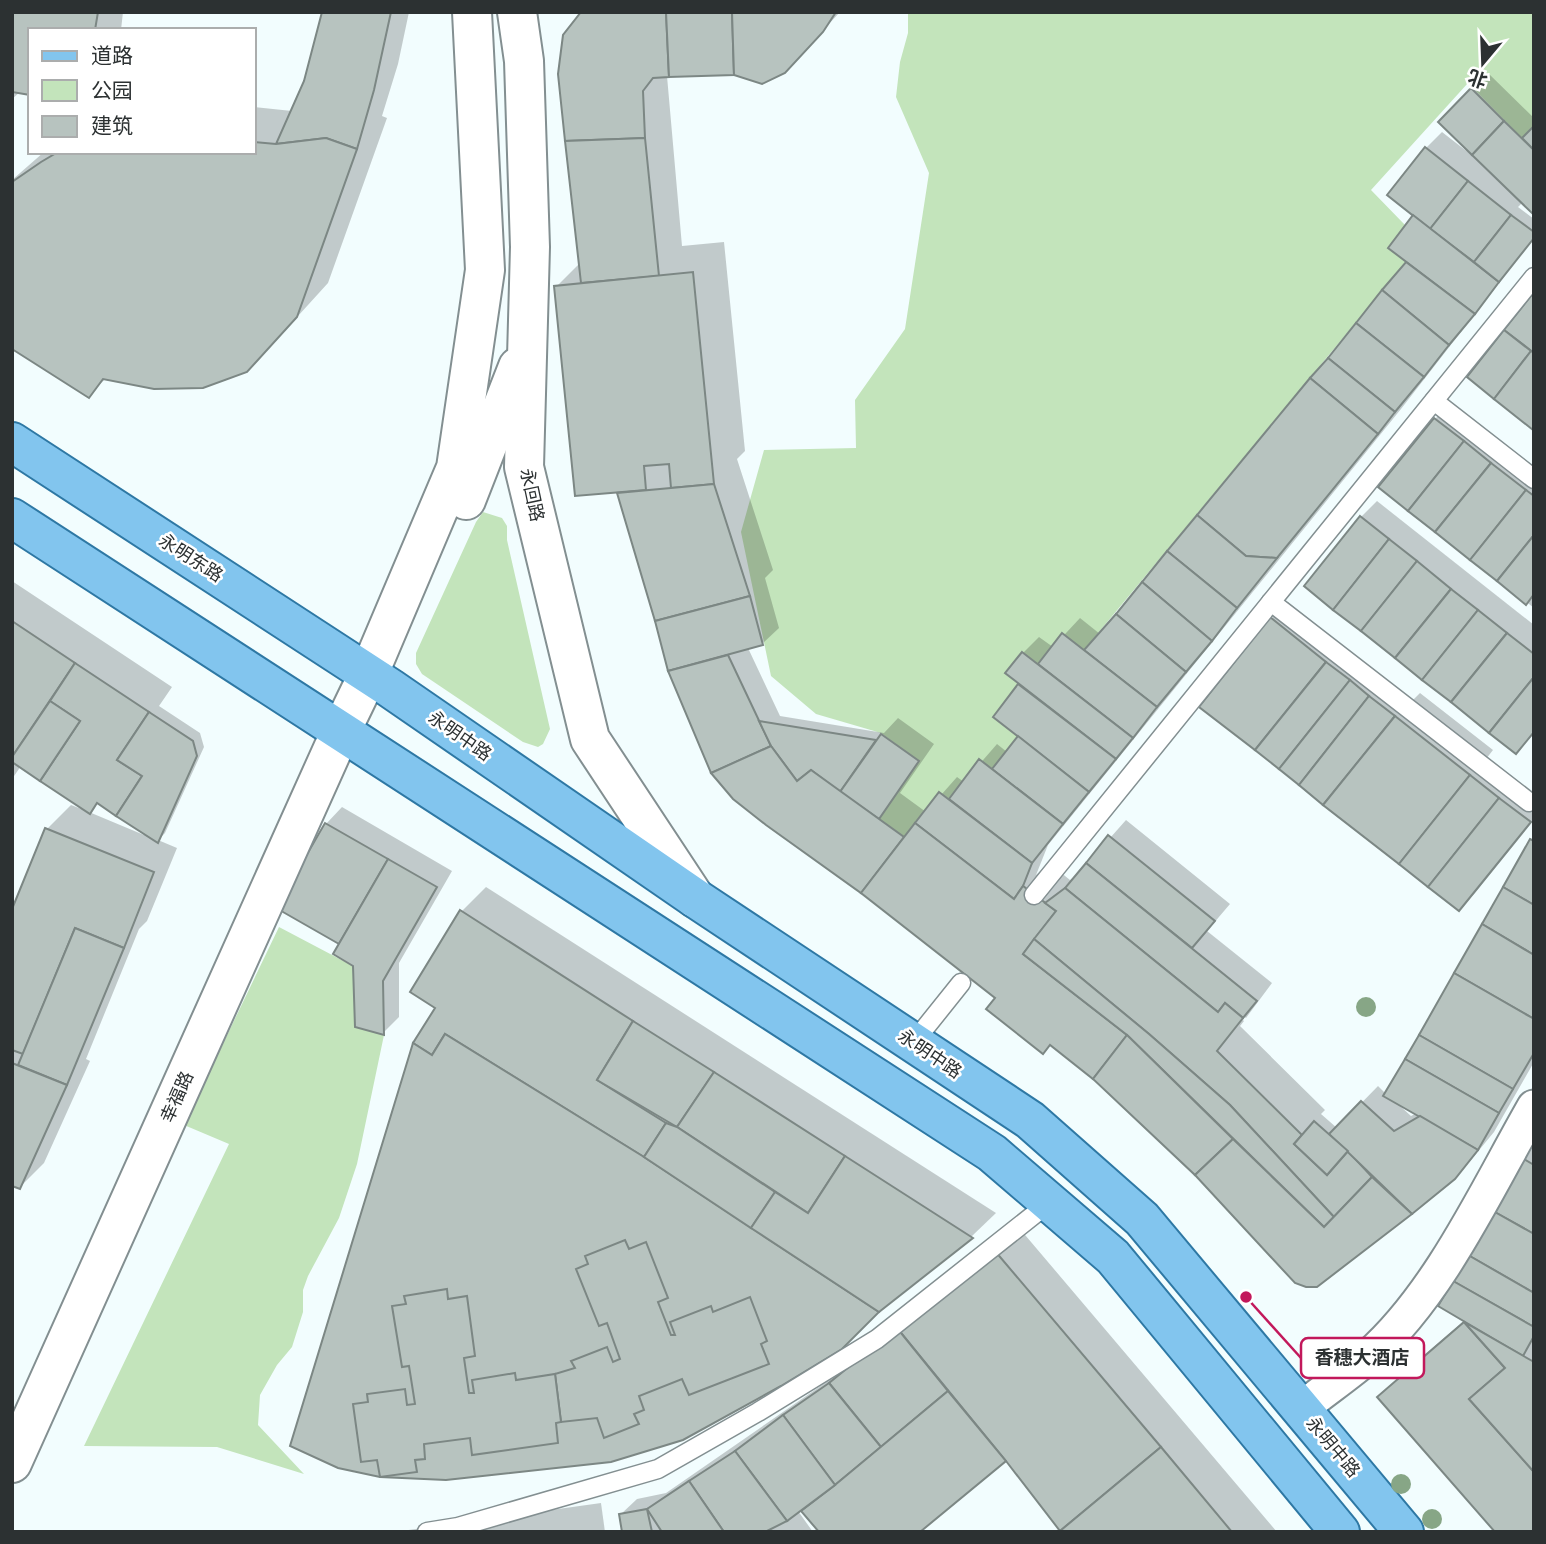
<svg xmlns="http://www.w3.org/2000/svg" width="1546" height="1544" viewBox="0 0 1546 1544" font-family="'Titillium Web','Noto Sans SC',sans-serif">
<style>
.green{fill:#c3e4bb}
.shadow{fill:#0003;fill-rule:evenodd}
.building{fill:#b7c3bf;stroke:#7c8784;stroke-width:2}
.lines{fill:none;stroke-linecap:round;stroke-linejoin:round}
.lane-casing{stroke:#838f91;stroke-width:21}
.street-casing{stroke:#838f91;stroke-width:37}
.secondary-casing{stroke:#838f91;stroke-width:42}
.primary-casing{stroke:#2e78a4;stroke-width:42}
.lane{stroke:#fff;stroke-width:18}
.street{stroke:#fff;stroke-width:33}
.secondary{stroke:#fff;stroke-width:38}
.primary{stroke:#82c5ee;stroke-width:38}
.tree{fill:#87a686}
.labels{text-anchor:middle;stroke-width:5;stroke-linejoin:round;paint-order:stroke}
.street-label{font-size:18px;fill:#2c3132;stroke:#fff}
.leader{fill:none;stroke:#c2185b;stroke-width:2.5}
.callout-dot{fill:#c2185b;stroke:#fff;stroke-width:2.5}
.callout{fill:#fff;stroke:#c2185b;stroke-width:2.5}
.callout-label{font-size:19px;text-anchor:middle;font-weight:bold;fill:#2c3132}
</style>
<rect width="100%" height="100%" fill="#f2fdfe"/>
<g class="green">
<path d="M908,12h626v114l-12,12 -54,-55 -97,107 34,35 -16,23 17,14 -322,388 -22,-17 -24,31 -16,-12 -16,21 12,11 -25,33 25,19 -26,33 -13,-10 -30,40 -10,-7 -35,45 -25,-18 40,-58 -38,-28 -65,-19 -45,-38 -30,-144 23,-82 92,-2 -1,-48 50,-71 24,-156 -33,-76 4,-35 8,-29z"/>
<path d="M483,512l19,6 5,8v14l43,189 -7,15 -5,3 -15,-5 -101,-68 -6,-10v-11l60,-131z"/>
<path d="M279,927l74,39 2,61 29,8 -27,129 -18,54 -31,58 -5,14v22l-11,35 -15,18 -17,30 -2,30 46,49 -87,-27 -133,-1 145,-302 -45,-19z"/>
</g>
<g class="shadow">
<path d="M12,12h111l-2,18h-91l-10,62 -8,7z"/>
<path d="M324,12h85l-11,52 -16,52 5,2 -59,165 -50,55 -32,32 -140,8 -17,18 -77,-49v-167l32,-28h210v-45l38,4 17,-42z"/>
<path d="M668,12h172l-39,42 -66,19 -68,3 15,170 42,-4 21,209 -8,8 36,111 -8,8 14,50 -17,16 -14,4 32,68 104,17 14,-15 36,26 -34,49 26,19 31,-35 7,5 33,-38 10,8 13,-16 -25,-20 26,-32 -13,-11 15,-20 16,-16 14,10 27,-29 20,16 308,-373 18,-113 16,-16 27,21 2,-2 -30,-29 47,-49 46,45v94l-11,-10 -5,5 16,12v19l-133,171 -353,436 -12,30 13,-12 21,17 9,-7 47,-53 104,84 -23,27 65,52 -26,35 -20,-16 -2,2 20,17 -4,5 85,84 -4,4 16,14 41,-42 8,8 148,-258v226l-40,70 -23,28 -60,53 -94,72 -226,-210 -379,-304 -42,-101 -51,-177 2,-3 -65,-203 25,-25zM612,278v4l-24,2v-3zM1398,1104l19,9 -6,3z"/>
<path d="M1452,403l82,65v140l-153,-121 54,-68z"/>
<path d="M1377,501l157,124v109l-18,18 -210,-167 55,-68z"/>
<path d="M12,581l160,106 -13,19 41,27 4,14 -39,86 -7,7 19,8 -30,73 -8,8 -53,130 4,2 -46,102 -24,24 -8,-2v-271l35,-85 24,-24 13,5 -63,-44 -9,13zM99,802l46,31 -1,2 -55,-23z"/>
<path d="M1288,602l124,99 8,-8 73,57 -7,9 48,37v24l-59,73 -16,16 -188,-290z"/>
<path d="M342,807l110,64 -53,92v54l-16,16 -29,-68 -28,-141z"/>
<path d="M486,887l510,326 -24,23 -95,75 -439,-304 24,-96z"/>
<path d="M1534,1145v387l-155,-135 24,-24 62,-53 60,-160z"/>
<path d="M1020,1229l257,303h-212l-59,-74 -89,74h-96l-19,-24 -4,3 15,21h-189l-4,-17 17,-16 29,-6 182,-126 47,-38 51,62 2,-2 -50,-62z"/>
<path d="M601,1503l4,29h-211z"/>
</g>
<g class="building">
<path d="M12,12h86l-3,18h-65v65l-18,-3z"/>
<path d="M322,12h69l-17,78 -17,59 -31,-11 -50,6 28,-63z"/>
<path d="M581,12h85l3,65 -16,1 -10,13 2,47 -80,3 -7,-67 5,-39z"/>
<path d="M666,12h66l2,63 -65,2z"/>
<path d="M732,12h104l-13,20 -38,41 -23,11 -28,-9z"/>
<path d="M1471,88l33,33 -32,34 -34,-33z"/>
<path d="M1504,121l30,29v65l-62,-60z"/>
<path d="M1534,126v24l-12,-12z"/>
<path d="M326,138l31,11 -60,168 -50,55 -44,16 -49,1 -51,-10 -14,19 -77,-49v-167l29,-20 17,-10h196v-10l22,2z"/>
<path d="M645,138l14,138 -78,7 -16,-142z"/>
<path d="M1425,147l43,34 -38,48 -43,-34z"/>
<path d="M1468,181l43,34 -37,47 -44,-33z"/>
<path d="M1413,215l86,67 -24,32 -87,-66z"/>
<path d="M1511,215l23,17v6l-35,44 -25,-20z"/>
<path d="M1406,262l69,52 -26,31 -67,-55z"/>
<path d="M693,272l21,212 -43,4 -2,-24 -25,2 2,24 -71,6 -21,-210z"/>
<path d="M1382,290l67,55 -25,32 -68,-54z"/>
<path d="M1534,292v61l-30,-23z"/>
<path d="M1356,323l68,54 -29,35 -67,-54z"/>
<path d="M1504,330l27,21 -37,48 -27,-22z"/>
<path d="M1531,351l3,2 -1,77 -39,-31z"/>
<path d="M1328,358l67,54 -17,22 -68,-56z"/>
<path d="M1310,378l68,56 -101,124 -31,-2 -49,-41z"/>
<path d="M1434,418l30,23 -56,70 -30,-24z"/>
<path d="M1464,441l27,22 -56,69 -27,-21z"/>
<path d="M1491,463l35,27 -56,70 -35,-28z"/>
<path d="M714,484l36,112 -95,25 -38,-128z"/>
<path d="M1526,490l8,6v39l-37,46 -27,-21z"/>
<path d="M1197,515l49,41 31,2 -40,50 -70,-57z"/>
<path d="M1360,516l29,23 -56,71 -29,-24z"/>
<path d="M1534,535v59l-8,11 -29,-24z"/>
<path d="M1389,539l28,22 -56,70 -28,-21z"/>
<path d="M1167,551l70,57 -25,33 -70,-59z"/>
<path d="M1417,561l34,28 -56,69 -34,-27z"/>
<path d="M1142,582l70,59 -26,31 -70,-58z"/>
<path d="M1451,589l27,21 -56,70 -27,-22z"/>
<path d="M750,596l13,49 -95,26 -13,-50z"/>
<path d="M1478,610l29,23 -56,69 -29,-22z"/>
<path d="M1116,614l70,58 -29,35 -73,-57z"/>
<path d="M1270,617l56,45 -71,88 -56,-43z"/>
<path d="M12,621l63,42 -63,94z"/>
<path d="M1062,633l95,74 -24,31 -95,-74z"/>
<path d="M1507,633l27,21v23l-45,56 -38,-31z"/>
<path d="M1022,652l111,86 -17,21 -111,-86z"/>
<path d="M728,655l43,91 -60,27 -43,-102z"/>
<path d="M1326,662l24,18 -71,89 -24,-19z"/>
<path d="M75,663l74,49 -32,48 25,16 -26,40 -19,-13 -7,11 -50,-33 40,-60 -30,-20z"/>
<path d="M1534,677v55l-18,22 -27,-21z"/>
<path d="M1350,680l19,16 -70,89 -20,-16z"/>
<path d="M1018,684l98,75 -27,33 -96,-75z"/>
<path d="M1369,696l26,20 -72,89 -24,-20z"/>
<path d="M50,701l30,20 -40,60 -28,-19v-5z"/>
<path d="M149,712l44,29 4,15 -39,87 -42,-27 26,-40 -25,-16z"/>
<path d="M1395,716l75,59 -71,89 -76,-59z"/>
<path d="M759,721l117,19 -36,52 -29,-22 -14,11 -26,-35z"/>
<path d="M881,734l38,27 -40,58 -39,-27z"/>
<path d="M1018,736l71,56 -26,32 -71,-55z"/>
<path d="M771,746l26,35 14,-11 93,67 -43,56 -95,-68 -33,-26 -22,-26z"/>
<path d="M979,759l84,65 -31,39 -83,-64z"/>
<path d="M1470,775l29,23 -71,89 -29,-23z"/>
<path d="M939,792l93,71 -9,23 -9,13 -99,-76z"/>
<path d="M1499,798l32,24 -72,89 -31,-24z"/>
<path d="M325,823l63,36 -49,85 -63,-36z"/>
<path d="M915,823l99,76 9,-13 33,25 -33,43 104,81 -34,44 -43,-34 -7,9 -57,-45 9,-11 -134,-105z"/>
<path d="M45,828l109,44 -30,76 -49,-20 -52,126 -11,-4v-141z"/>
<path d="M1108,835l107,86 -23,27 -106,-85z"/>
<path d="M1530,839l4,2v64l-31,-18z"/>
<path d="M388,859l49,28 -54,94 1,54 -29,-8 -2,-61 -20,-12z"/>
<path d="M1086,863l171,138 -14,17 -18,-15 -7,9 -153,-124z"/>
<path d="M1503,887l31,18v50l-52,-31z"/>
<path d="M1065,888l153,124 7,-9 18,15 -26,33 85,84 -8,9 33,31 21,-24 24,26 -38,40 -104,-112 -81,-71 -115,-95 22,-28 -11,-8z"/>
<path d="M460,910l173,111 -36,59 69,43 -22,34 -199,-123 -13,21 -19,-12 22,-35 -25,-16z"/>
<path d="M1482,924l52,31v64l-80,-46z"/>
<path d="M75,928l49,20 -57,137 -49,-20z"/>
<path d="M1034,939l115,95 81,71 104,112 -10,10 -197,-192 -104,-81z"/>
<path d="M1454,973l80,46v34l-21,36 -94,-54z"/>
<path d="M633,1021l81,51 -37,55 -80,-47z"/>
<path d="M445,1034l199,123 235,155 -37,37 -61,37 -98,54 -72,22 -165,18 -66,-3 -42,-9 -48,-22 123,-403 19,12z"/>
<path d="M1127,1035l106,104 -38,36 -102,-96z"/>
<path d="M1419,1035l94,54 -14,24 -94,-54z"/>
<path d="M1405,1059l94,54 -21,37 -95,-54z"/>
<path d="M12,1063l55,22 -47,104 -8,-3z"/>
<path d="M714,1072l131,84 -37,57 -131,-86z"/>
<path d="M1361,1101l33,30 26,-15 58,34 -23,29 -43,35 -83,-80z"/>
<path d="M1314,1121l34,30 -21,24 -33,-31z"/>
<path d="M666,1123l11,4 98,65 -24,36 -107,-71z"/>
<path d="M1233,1139l91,88 48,-50 40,37 -95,73h-11l-11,-4 -100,-108z"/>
<path d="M845,1156l128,82 -94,74 -128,-84 24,-36 33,21z"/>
<path d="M1524,1159l10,6v69l-41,-23z"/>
<path d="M1493,1211l41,23v59l-66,-38z"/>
<path d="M625,1240l4,9 17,-7 22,56 -10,4 13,33h4l-5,-13 41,-16 2,6 37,-15 17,44 -6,3 8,20 -80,31 -7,-16 -43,17 5,14 -10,4 5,10 -35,14 -7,-20 -36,4 -6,-48 20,-6 -4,-7 36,-14 6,15 7,-3 -13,-36 -8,3 -23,-57 12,-5 -3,-8z"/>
<path d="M995,1251l166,196 -101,84 -54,-70 -109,-133z"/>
<path d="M1468,1255l66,38v34l-81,-46z"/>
<path d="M1453,1281l81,46v9l-11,20 -85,-50z"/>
<path d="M447,1289l1,10 19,-3 8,60 -11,2 5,35h5l-2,-13 43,-7 1,7 39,-6 6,48 -5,1 2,20 -86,12 -2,-17 -46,6 1,15 -10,1 2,12 -37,5 -3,-17 -16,2 -8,-58 15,-2 -1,-8 38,-5 2,16 8,-1 -6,-38 -7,1 -10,-61 14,-2 -2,-8z"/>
<path d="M1464,1322l41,46 -36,31 65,73v60h-39l-118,-135z"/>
<path d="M1464,1322l70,40v110l-65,-73 36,-31z"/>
<path d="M897,1328l51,63 -67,56 -52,-64z"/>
<path d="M829,1383l52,64 -46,38 -52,-70z"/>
<path d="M948,1391l58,70 -86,71h-101l-18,-21 34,-26z"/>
<path d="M783,1415l52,70 -48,36 -52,-70z"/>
<path d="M1161,1447l71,85h-171l-1,-1z"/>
<path d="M735,1451l52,70 -22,11h-41l-35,-51z"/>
<path d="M689,1481l35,51h-62l-15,-23z"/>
<path d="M647,1509l5,23h-30l-3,-18z"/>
</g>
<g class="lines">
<g class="lane-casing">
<g id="lane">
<path d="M1434,401l100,78"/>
<path d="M1271,602l258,200"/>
<path d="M1034,895l500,-618"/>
<path d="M913,1043l48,-60"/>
<path d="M427,1532l31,-5 200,-58 100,-57 119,-73 173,-137"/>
</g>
</g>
<g class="street-casing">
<path id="street" d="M1301,1409c22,-18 46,-34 68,-53 71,-63 118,-167 165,-249"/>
</g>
<g class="secondary-casing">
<g id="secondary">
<path d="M517,12l7,49 6,186 -6,220 66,272 105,159"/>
<path d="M466,500l52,-133"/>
<path d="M12,1463l329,-732 28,-58 87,-205 29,-198 -13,-258"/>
</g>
</g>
<g class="primary-casing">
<g id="primary">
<path d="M12,442l378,246 305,210 335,222 112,99 262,313"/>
<path d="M12,518l980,635 121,104 227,275"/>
</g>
</g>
<use href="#lane" class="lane"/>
<use href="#street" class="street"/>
<use href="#secondary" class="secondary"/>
<use href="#primary" class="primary"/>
</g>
<g class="tree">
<circle cx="1366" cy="1007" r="10"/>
<circle cx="1401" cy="1484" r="10"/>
<circle cx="1432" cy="1519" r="10"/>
</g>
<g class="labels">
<g class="street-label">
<text transform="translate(532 495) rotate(78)" y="6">永回路</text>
<text transform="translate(191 558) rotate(33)" y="6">永明东路</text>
<text transform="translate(460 736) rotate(35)" y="6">永明中路</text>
<text transform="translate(930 1054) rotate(34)" y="6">永明中路</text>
<text transform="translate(177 1097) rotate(-66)" y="6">幸福路</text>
<text transform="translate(1333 1447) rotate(50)" y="6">永明中路</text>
</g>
</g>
<path class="leader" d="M1246 1297L1301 1358"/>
<circle class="callout-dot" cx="1246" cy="1297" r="7"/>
<rect class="callout" x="1301" y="1338" width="123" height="40" rx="7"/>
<g class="callout-label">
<text x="1362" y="1364">香穗大酒店</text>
</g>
<rect width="1546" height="1544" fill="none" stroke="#2c3132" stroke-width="28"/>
<rect x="28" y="28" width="228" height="126" fill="#ffffff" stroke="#abadad" stroke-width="2"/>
<rect x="42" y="51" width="35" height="10" fill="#82c5ee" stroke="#abadad" stroke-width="2"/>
<text x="91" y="63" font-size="21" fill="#2c3132">道路</text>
<rect x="42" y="80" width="35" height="21" fill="#c3e4bb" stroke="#abadad" stroke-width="2"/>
<text x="91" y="98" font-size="21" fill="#2c3132">公园</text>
<rect x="42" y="116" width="35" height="21" fill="#b7c3bf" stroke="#abadad" stroke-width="2"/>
<text x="91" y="133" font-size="21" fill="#2c3132">建筑</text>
<g transform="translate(1483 63) rotate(199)" stroke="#ffffff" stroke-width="5" paint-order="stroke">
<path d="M0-5L12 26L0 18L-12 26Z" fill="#2c3132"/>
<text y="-10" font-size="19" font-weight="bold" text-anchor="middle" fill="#2c3132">北</text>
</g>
</svg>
